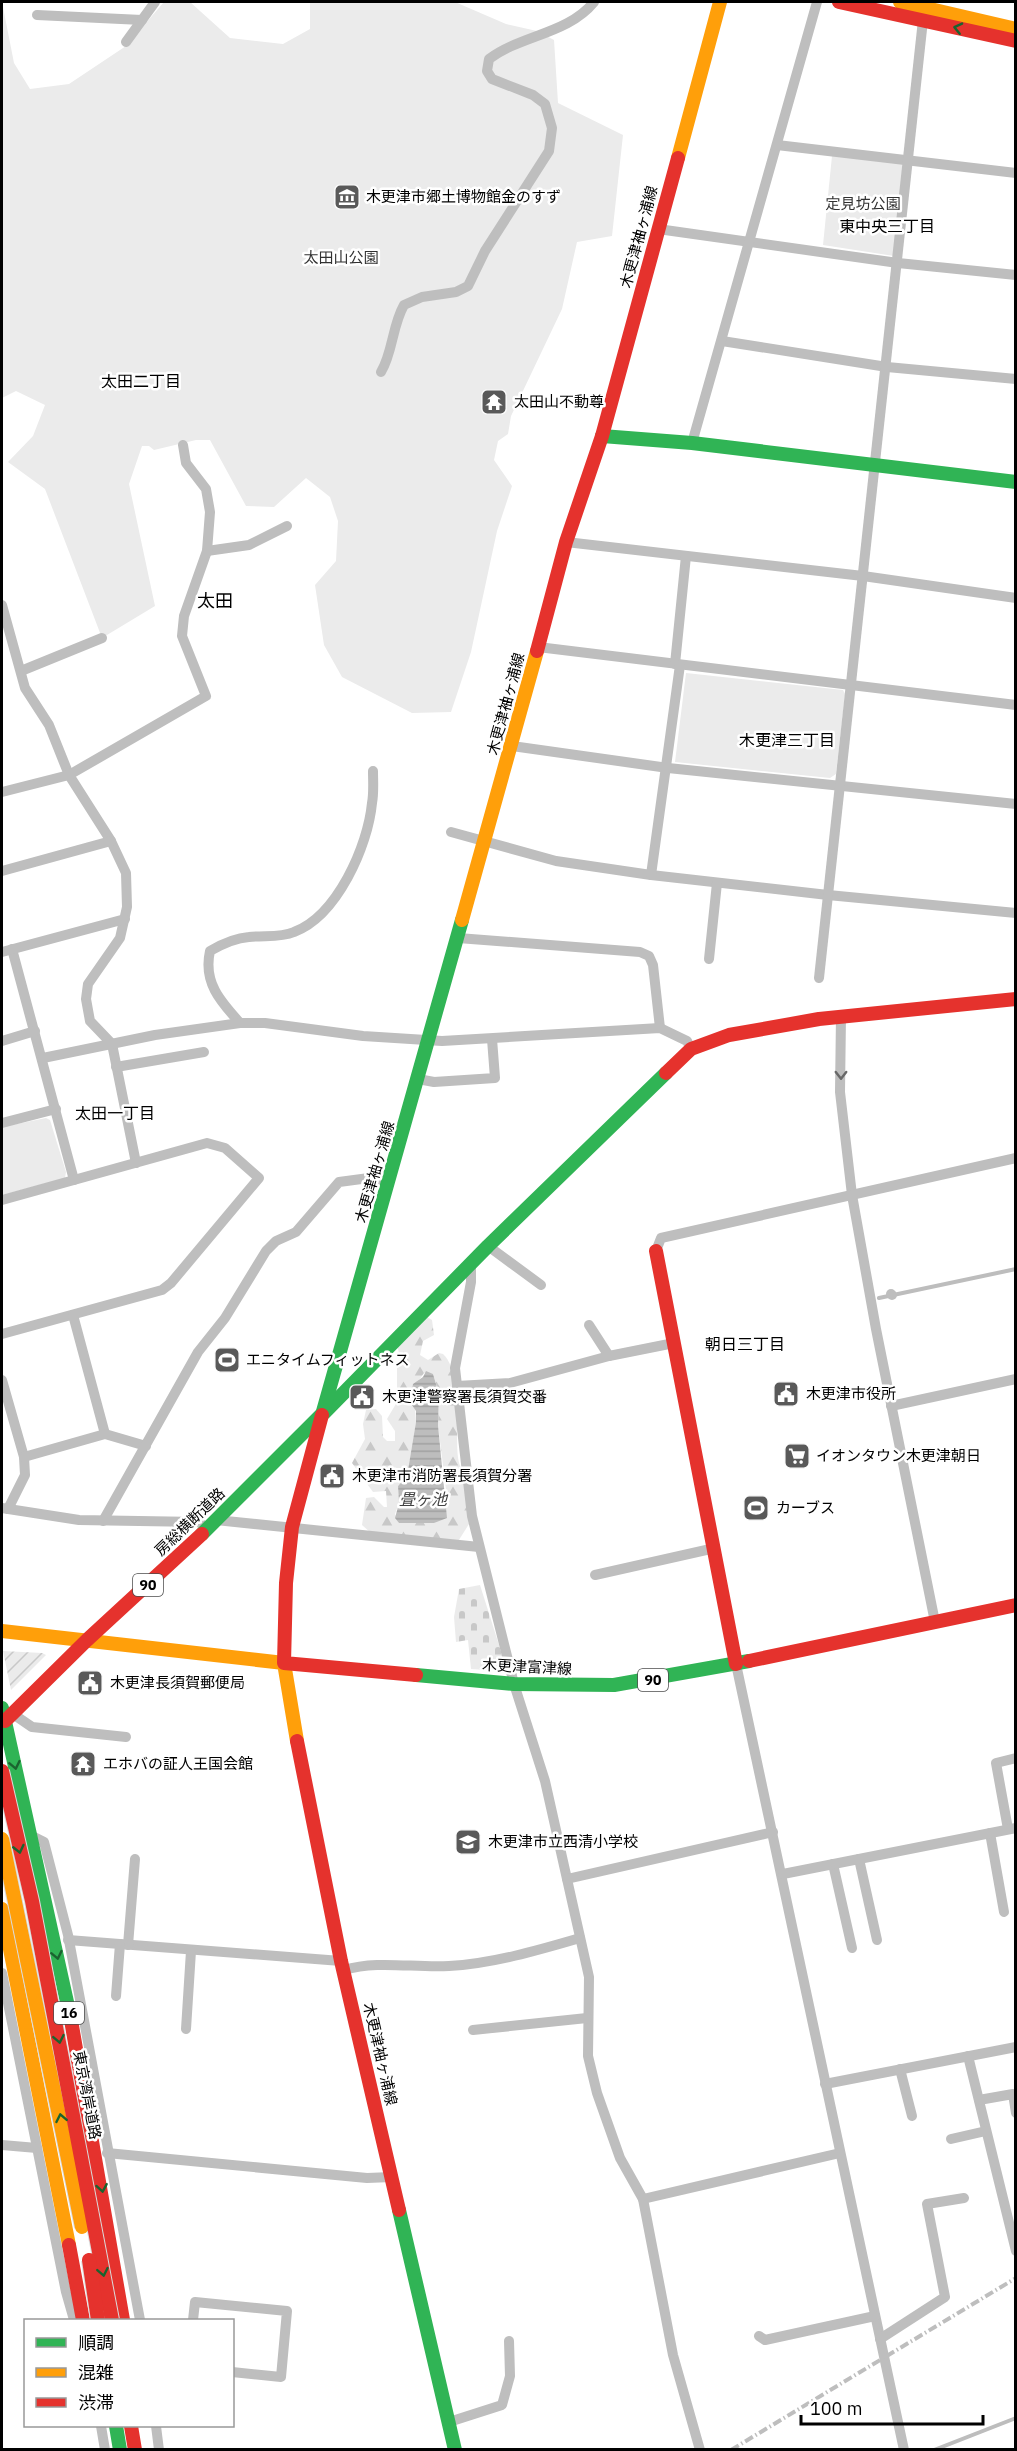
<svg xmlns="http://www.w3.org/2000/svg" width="1017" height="2451" viewBox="0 0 1017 2451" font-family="'IBM Plex Sans','Noto Sans JP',sans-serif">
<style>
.forest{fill:url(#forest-firs);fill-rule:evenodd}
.cemetery{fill:url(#cemetery-stones)}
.park{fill:#ebebeb}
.garden{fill:url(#garden-furrows)}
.water{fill:url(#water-rules)}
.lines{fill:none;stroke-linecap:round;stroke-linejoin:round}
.stream{stroke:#bdbdbd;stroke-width:4}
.street{stroke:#bebebe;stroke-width:10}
.fast{stroke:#30b455;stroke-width:14}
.slow{stroke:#ff9f0a;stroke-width:14}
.jam{stroke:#e5322d;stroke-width:14}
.rail{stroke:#bebebe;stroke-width:4;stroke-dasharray:9 3 1.5 3;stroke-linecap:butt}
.slow-bridge-casing{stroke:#dbdbdb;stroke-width:16;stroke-linecap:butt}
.jam-bridge-casing{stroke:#dbdbdb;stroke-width:16;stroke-linecap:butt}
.slow-bridge{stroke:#ff9f0a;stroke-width:14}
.jam-bridge{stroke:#e5322d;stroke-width:14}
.oneway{stroke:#1a632f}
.oneway2{stroke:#686868}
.labels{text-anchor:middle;stroke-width:5;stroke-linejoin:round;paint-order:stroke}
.shield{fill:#fff;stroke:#4c4c4c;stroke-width:1.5}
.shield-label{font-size:14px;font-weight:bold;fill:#000}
.poi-label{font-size:15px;fill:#000;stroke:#fff;text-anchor:start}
.park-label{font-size:15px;fill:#313131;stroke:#fff}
.street-label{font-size:15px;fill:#000;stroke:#fff}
.neighbourhood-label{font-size:16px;fill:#000;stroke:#fff}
.water-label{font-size:16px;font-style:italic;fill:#424242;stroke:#fff}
.quarter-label{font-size:18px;fill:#000;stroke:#fff}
</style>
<defs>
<pattern id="forest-firs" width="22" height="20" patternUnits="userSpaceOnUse" patternTransform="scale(1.5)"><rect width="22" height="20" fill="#ebebeb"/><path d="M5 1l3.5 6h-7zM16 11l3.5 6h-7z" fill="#c8c8c8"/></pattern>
<pattern id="cemetery-stones" width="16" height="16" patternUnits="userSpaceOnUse" patternTransform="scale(1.5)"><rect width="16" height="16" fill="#ebebeb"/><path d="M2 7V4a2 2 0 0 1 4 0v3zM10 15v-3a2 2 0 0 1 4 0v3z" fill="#c8c8c8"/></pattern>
<pattern id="garden-furrows" width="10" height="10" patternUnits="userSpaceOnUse" patternTransform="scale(1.5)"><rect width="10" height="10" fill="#ebebeb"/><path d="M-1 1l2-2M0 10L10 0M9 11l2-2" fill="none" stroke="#c8c8c8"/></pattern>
<pattern id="water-rules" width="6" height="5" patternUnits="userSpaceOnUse" patternTransform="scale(1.5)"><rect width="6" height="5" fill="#bdbdbd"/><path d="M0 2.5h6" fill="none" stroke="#a1a1a1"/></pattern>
</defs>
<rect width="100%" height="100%" fill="#fff"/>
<path class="forest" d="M425,1316l7,4 2,15 -11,6 -3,14 8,5 11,-7 4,1c24,22 7,102 19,115l7,55 -12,19 -86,-10 -9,-8 4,-27 8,-1 10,10h3l-1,-16 -13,1 -21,-29 13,-24 -2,-15 3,-14 10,-1 6,7 1,21 4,4h8v-10l-8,-12 10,-17v-36l4,-5 -4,-16zM424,1373l9,1 6,20 -1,31 9,73 -13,25h-35l-4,-9 4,-11 -1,-17 9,-10 9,-54 -1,-14 4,-28z"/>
<path class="cemetery" d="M480,1585l25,79 -6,7 -28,-2 -3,-29 -12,2 -2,-25 5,-28z"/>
<g class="park">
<path d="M2,2l12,61 16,26 39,-5 57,-38 38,-44h26l40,36 53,6 27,-15v-27h145l51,22 31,7 17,9 4,63 65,32 -11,101 -35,6 -15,67 -51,107 -3,18 -10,7 -4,19 18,26 -15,45 -26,121 -20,60 -39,1 -70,-36 -18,-32 -9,-60 21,-24 2,-40 -8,-24 -24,-19 -32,29 -28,-1 -36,-66h-14l-42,10 -5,-4h-7l-13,38 26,122 -53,32 -57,-149 -37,-27 25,-26 12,-31 -29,-14 -14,7z"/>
<path d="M832,156l72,6 -10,94 -71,-11z"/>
<path d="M686,673l157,17 2,4 -9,80 -6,4 -155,-16z"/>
<path d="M46,1118l4,2 16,52 -1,6 -63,17v-68z"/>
</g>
<path class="garden" d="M3,1651l39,2 4,2 -35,35z"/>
<path class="water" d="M426,1371l7,3 6,20 -1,31 9,93 -13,5h-35l-4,-5 4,-15 -1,-17 9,-10 9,-54v-11l-6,-9 3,-18 10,-7z"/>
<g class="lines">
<g class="stream">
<path d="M879,1298l137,-29"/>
<path d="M934,2450l82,-32"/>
</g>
<g class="street">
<path d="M37,15l105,5"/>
<path d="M126,42l29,-40"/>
<path d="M777,145l239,28"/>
<path d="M658,229l240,34 118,12"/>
<path d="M722,341l165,26 129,12"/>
<path d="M381,372c12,-20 11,-46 23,-67l18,-8 34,-5 12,-6 17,-35 64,-100 3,-23 -7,-24 -12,-9 -41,-16 -5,-8 2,-12c32,-24 79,-25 105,-57"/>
<path d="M692,443l125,-441"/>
<path d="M566,542l297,34 153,22"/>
<path d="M207,551l42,-6 38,-19"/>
<path d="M2,605l23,83 24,37 20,50 42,66 15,32 1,34 -7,31 -32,46 -2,15 4,22 22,23 24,119"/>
<path d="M538,647l478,58"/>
<path d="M675,664l11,-108"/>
<path d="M21,671l81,-33"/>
<path d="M512,746l156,22 348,36"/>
<path d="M2,792l67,-17 137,-79 -24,-60 2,-20 23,-65 3,-39 -4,-23 -20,-26 -3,-18"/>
<path d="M451,832l105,29 95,14 177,20 188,18"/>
<path d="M2,871l109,-30"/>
<path d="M651,875l29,-210"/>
<path d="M458,938l182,14 9,4 4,9 7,63"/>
<path d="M12,949l62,231"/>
<path d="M2,952l123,-33"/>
<path d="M709,959l8,-76"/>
<path d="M819,978l104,-958"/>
<path d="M841,1016l-1,76 12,103 24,134 59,293"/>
<path d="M240,1023c-20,-22 -37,-41 -30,-72 12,-7 25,-13 39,-14 15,-2 31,1 45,-5 43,-16 74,-86 78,-129 2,-10 1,-22 1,-32"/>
<path d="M2,1041l33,-10"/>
<path d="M43,1058l112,-23 85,-12h25l98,13 79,5 218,-13 27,13 4,8"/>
<path d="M116,1067l88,-15"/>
<path d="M418,1079l16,3 61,-4 -3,-39"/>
<path d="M2,1123l54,-14"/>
<path d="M2,1200l205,-57 18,5 34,30 -88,105 -9,7 -160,44"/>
<path d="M488,1246l53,39"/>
<path d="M656,1251l5,-13 355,-80"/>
<path d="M471,1263v19l-16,86 17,148 42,168 31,97 44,196 -1,79 9,37 23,65 23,41 30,156 27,95"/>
<path d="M891,1294l1,1"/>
<path d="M73,1315l32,119"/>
<path d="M589,1325l20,31"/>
<path d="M2,1380l22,77 1,18 -17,34"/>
<path d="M457,1386l53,-3 99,-27 65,-13"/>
<path d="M891,1406l125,-27"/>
<path d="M24,1457l81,-23 41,12"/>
<path d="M2,1508l77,12 120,2 8,7"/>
<path d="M216,1520l263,27"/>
<path d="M103,1521l95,-169 27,-34 41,-67 10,-10 20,-9 43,-50 30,-4 20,3"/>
<path d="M595,1575l120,-27"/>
<path d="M736,1664l168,786"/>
<path d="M13,1714l19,13 94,10"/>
<path d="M1008,1829l-12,-66 20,-5"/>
<path d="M990,1833l14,79"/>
<path d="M30,1835l14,7 24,93 72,385"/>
<path d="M859,1859l18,81"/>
<path d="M833,1864l19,84"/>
<path d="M783,1874l233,-46"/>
<path d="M567,1879l206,-47"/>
<path d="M68,1940l273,21"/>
<path d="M128,1945l7,-86"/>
<path d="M344,1970c34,-10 69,-2 105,-4 42,-2 90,-16 131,-28"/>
<path d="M2,1973l64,319 8,28"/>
<path d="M116,1996l4,-52"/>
<path d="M186,2029l5,-78"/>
<path d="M473,2030l114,-12"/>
<path d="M968,2056l48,195"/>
<path d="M900,2069l12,47"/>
<path d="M825,2084l191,-37"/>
<path d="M979,2100l34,-6 3,19"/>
<path d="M951,2139l35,-8"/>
<path d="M2,2145l35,3"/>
<path d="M107,2153l260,25 25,-1"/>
<path d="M643,2199l197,-46"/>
<path d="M193,2320l2,-18 92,9 -6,66 -49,-5"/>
<path d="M759,2336l6,4 110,-24"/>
<path d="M880,2339l65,-42 -18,-93 37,-6"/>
<path d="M449,2422l53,-17 8,-29 -1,-35"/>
<path d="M101,2426l4,24"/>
<path d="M156,2426l3,24"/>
</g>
<g class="fast">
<path d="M602,436l90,7 324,39"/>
<path d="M324,1413l164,-167 178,-173"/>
<path d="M322,1415l140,-495"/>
<path d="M202,1534l119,-119"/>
<path d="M416,1675l98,9 100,1 135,-24"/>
<path d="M2,1708l69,312"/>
<path d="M399,2210l56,240"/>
<path d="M116,2426l4,24"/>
</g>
<g class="slow">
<path d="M900,2l116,27"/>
<path d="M678,158l42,-156"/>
<path d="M462,920l75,-269"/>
<path d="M2,1631l282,32 13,78"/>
<path d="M2,1909l67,336"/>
</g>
<g class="jam">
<path d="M839,2l177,39"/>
<path d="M537,651l29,-109 36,-106 76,-278"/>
<path d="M666,1073l25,-24 38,-14 90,-16 197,-20"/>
<path d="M656,1251l80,413"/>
<path d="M322,1415l-30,112 -6,56 -2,80 132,12"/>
<path d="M749,1661l267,-56"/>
<path d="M5,1721l82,-81 115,-106"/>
<path d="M297,1741l44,220 58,249"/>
<path d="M71,2020l52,300"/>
<path d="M69,2245l14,75"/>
<path d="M131,2426l4,24"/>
</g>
<path class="rail" d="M731,2450l285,-172"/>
<g class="slow-bridge-casing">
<path id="slow-bridge" d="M2,1839l80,388"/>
</g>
<g class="jam-bridge-casing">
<g id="jam-bridge">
<path d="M2,1771l30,130 80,419"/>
<path d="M89,2260l9,60"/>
</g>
</g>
<use href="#slow-bridge" class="slow-bridge"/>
<use href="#jam-bridge" class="jam-bridge"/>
</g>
<defs><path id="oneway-chevron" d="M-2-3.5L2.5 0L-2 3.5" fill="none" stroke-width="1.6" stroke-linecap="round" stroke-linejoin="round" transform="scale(1.5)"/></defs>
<g class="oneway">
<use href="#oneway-chevron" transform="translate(958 28) rotate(-167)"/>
<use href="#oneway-chevron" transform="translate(15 1765) rotate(78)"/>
<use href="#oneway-chevron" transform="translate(19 1849) rotate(77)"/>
<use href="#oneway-chevron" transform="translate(57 1955) rotate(78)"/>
<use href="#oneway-chevron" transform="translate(59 2039) rotate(79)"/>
<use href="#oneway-chevron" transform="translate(61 2118) rotate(-101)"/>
<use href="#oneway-chevron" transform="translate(102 2188) rotate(80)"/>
<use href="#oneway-chevron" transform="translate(103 2272) rotate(79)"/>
</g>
<use class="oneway2" href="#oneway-chevron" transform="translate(841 1075) rotate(90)"/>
<defs>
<g id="museum-square" transform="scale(1.35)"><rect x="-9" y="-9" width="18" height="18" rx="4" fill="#595959" stroke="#fff"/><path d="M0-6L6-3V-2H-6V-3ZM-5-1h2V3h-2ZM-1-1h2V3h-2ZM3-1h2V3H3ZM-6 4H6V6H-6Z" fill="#fff"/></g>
<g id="temple-square" transform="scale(1.35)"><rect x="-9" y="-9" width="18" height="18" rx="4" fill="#595959" stroke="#fff"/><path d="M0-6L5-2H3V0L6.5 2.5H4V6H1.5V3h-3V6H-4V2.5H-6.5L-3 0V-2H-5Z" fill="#fff"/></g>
<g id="stadium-square" transform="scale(1.35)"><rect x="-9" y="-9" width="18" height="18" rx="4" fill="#595959" stroke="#fff"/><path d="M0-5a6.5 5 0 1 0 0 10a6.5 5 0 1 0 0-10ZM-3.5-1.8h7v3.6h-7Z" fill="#fff"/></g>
<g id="civic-square" transform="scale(1.35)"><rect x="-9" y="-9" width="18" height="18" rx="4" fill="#595959" stroke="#fff"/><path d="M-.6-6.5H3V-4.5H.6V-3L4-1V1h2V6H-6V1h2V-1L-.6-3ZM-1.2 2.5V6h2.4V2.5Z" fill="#fff"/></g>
<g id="supermarket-square" transform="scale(1.35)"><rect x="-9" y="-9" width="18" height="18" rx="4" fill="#595959" stroke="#fff"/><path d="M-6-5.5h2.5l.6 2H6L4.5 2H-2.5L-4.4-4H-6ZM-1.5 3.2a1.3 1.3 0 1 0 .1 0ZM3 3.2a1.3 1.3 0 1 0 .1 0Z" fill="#fff"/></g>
<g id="school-square" transform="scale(1.35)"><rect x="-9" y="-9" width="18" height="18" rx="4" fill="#595959" stroke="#fff"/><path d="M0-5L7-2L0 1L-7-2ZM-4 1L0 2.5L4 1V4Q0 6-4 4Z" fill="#fff"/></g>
</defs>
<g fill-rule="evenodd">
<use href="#museum-square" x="347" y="197"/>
<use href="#temple-square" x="494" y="402"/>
<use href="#stadium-square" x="227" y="1360"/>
<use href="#civic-square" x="786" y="1394"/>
<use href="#civic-square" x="362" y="1397"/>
<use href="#supermarket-square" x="797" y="1456"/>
<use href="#civic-square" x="332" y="1476"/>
<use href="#stadium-square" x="756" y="1508"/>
<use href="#civic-square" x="90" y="1683"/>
<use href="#temple-square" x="83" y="1764"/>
<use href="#school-square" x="468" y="1842"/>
</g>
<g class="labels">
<g class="shield">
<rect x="133" y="1574" width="30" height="22" rx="4.5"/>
<rect x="638" y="1669" width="30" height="22" rx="4.5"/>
<rect x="54" y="2002" width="30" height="22" rx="4.5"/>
</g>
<g class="shield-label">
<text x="148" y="1590">90</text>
<text x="653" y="1685">90</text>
<text x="69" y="2018">16</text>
</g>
<g class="poi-label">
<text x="366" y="202">木更津市郷土博物館金のすず</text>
<text x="514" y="407">太田山不動尊</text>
<text x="246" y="1365">エニタイムフィットネス</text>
<text x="806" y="1399">木更津市役所</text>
<text x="382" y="1402">木更津警察署長須賀交番</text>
<text x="816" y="1461">イオンタウン木更津朝日</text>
<text x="352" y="1481">木更津市消防署長須賀分署</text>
<text x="776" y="1513">カーブス</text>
<text x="110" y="1688">木更津長須賀郵便局</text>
<text x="103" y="1769">エホバの証人王国会館</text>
<text x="488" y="1847">木更津市立西清小学校</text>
</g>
<g class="park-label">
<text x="863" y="209">定見坊公園</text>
<text x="341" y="263">太田山公園</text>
</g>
<g class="street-label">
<text transform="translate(639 237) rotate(-75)" y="5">木更津袖ヶ浦線</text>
<text transform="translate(506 704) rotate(-75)" y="5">木更津袖ヶ浦線</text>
<text transform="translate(375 1172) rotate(-74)" y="5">木更津袖ヶ浦線</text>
<text transform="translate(190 1522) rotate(-44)" y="5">房総横断道路</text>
<text transform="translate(527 1667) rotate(3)" y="5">木更津富津線</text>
<text transform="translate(380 2054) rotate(77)" y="5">木更津袖ヶ浦線</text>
<text transform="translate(87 2095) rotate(79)" y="5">東京湾岸道路</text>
</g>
<g class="neighbourhood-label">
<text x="887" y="232">東中央三丁目</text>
<text x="141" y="387">太田二丁目</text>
<text x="787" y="746">木更津三丁目</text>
<text x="115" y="1119">太田一丁目</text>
<text x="745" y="1350">朝日三丁目</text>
</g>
<g class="water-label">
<text x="423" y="1505">畳ヶ池</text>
</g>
<g class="quarter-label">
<text x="215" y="607">太田</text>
</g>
</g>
<rect width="1017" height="2451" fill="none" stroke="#000000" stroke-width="6"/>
<rect x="24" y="2319" width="210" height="108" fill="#ffffff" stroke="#999999" stroke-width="1.5"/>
<rect x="36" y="2338" width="30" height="9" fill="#30b455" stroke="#999999" stroke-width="1.5"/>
<text x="78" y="2349" font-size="18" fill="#000000">順調</text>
<rect x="36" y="2368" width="30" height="9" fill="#ff9f0a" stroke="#999999" stroke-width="1.5"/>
<text x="78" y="2379" font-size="18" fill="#000000">混雑</text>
<rect x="36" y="2398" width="30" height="9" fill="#e5322d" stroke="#999999" stroke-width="1.5"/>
<text x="78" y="2409" font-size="18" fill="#000000">渋滞</text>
<path d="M801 2415v9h182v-9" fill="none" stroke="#000000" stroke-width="3"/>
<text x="810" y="2415" font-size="18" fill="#000000" stroke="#ffffff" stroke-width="4.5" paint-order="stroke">100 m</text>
</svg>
